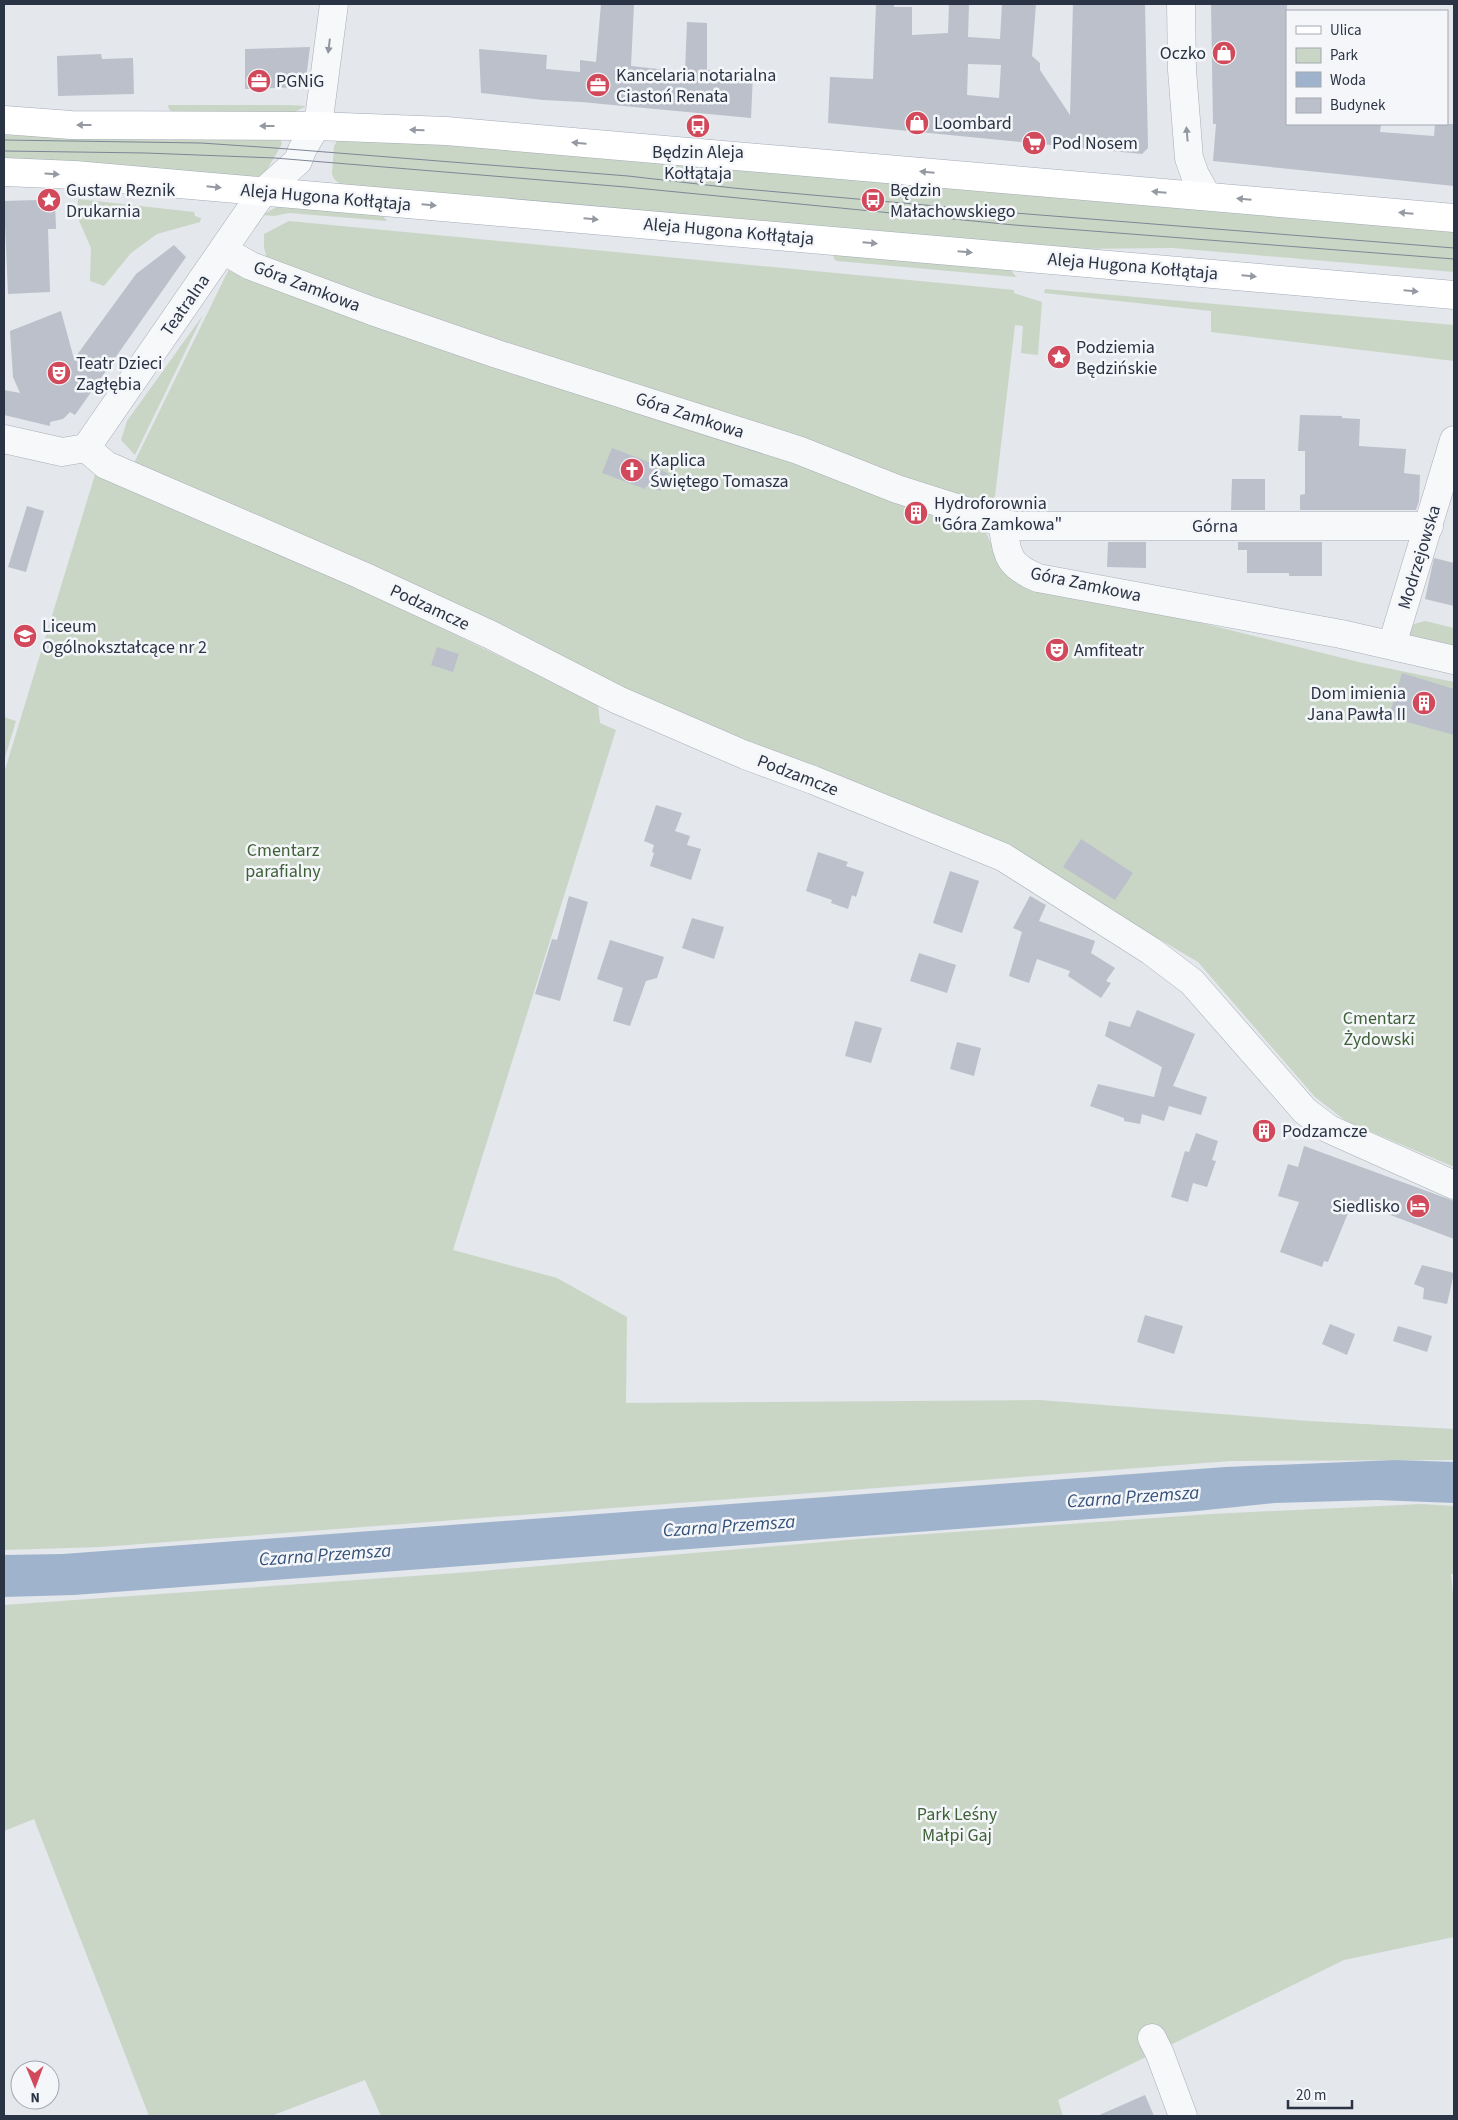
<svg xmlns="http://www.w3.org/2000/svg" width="1458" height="2120" viewBox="0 0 1458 2120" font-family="'Source Sans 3',sans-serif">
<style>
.green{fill:#c9d6c5}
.water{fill:#9fb4cc}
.building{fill:#bbc0ca;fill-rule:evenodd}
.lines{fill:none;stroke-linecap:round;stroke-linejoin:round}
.minor-casing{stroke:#a9aeb7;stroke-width:29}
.major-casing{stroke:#a3abb8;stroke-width:29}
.minor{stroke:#f7f8fa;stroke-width:28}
.major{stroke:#fff;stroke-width:28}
.tram{stroke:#7d8696;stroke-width:1}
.oneway{fill:#9196a0}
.oneway2{fill:#959aa2}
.labels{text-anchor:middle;stroke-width:5;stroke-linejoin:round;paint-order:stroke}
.poi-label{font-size:18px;fill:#2b3445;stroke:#f4f6f9;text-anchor:start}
.street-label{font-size:18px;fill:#2b3445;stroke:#f4f6f9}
.park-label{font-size:18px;fill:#3f6138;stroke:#f4f6f9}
.water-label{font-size:19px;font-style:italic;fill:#34527a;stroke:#f4f6f9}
</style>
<rect width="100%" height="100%" fill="#e4e7ec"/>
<g class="green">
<path d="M168,105h122l16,1 -13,7 -118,1 -6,-5z"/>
<path d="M4,135l65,2 211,1 2,6 -17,29 -9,5 -252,-17z"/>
<path d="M344,138l33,1 1077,89v44l-281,-24 -105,1 -725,-63 -9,-7 -2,-5 2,-28 3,-5z"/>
<path d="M78,199l116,13 1,4 6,2 -1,4 -43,12 -26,19 -27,33 -14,-5 1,-33 -14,-32z"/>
<path d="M280,205l99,7 8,9 -98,-8 -15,3 -12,-1z"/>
<path d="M289,221l725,69v3l28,9 -4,53 -17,-2 2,-27 -8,-1 -20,171 -9,9 -636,-212 -83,-33 -3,-13v-13z"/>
<path d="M833,252l176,15 7,10 -179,-16 -3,-2z"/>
<path d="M229,269l755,259 21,46 358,89 91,19v485l-108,-46 -31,-24 -117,-135 -224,-132 -298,-115 -543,-250z"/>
<path d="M1045,289l409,36v36l-243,-29v-21l-167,-18z"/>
<path d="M203,315l-68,140 -14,-15 6,-19z"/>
<path d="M97,468l339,150 -3,6 165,80 2,19 16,7 -163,520 104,28 70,39 -1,86 414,-3 269,21 145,8v31l-223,1 -1130,86 -97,3v-777z"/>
<path d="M1425,621l29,7v26l-46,-13 -1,-12 7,-5z"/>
<path d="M4,717l12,4 -12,40z"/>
<path d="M1422,1504l32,2v68h-3l3,30v333l-110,23 -286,140 5,16h-682l-16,-36 -94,36h-122l-115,-297 -30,12v-226l466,-33 401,-34 340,-24z"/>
</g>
<path class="water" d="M1395,1460l59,2v41l-78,-3 -101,3 -78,8 -1123,84 -70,2v-42l59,-1 1162,-87z"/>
<g class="building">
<path d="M601,4h33l-3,62 54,6 2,-50 20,1v47l46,4 -2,44 -170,-16 -38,-2 -62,-7 -2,-44 68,6 -1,14 34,3v-12l16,2z"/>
<path d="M876,4h18v3h18v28l36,-2 1,-29h20l-1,33 32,2 2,-35h34l-4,52 8,7v7l30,45 3,-111h72l3,144 -6,6 -314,-31 2,-46 43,2zM968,64l33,1 -2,33 -32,-3z"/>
<path d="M1211,4h76v120h94l-1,8 54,4 1,-12h19v62l-241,-25 3,-37h-3z"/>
<path d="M310,47l-5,40 -60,2v-40z"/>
<path d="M101,54l1,5 31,-1 1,36 -76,2 -1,-40z"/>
<path d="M37,200h18l1,29h-8l2,63 -42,2 -4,-93z"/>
<path d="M174,245l12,12 -111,158 -5,-3 -7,7 -13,3v4l-46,-11v-25l16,3 -7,-16 -3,-46 51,-20 13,48 62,-85z"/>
<path d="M1300,415l42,1v2l18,1 -1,27 47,3 -2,24 16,2 -1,26 -3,9h-116v-15l5,-1v-43h-7z"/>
<path d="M612,448l42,16 -1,3 15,6 -7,18 -15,-5 -1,3 -43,-16z"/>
<path d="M1232,479h33v31h-34z"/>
<path d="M27,506l17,5 -18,61 -18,-5z"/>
<path d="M1108,542h38v26l-39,-1z"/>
<path d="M1238,542h84v34h-33v-3h-42v-23h-9z"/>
<path d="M1434,558l20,5v43l-29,-7z"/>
<path d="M437,647l22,7 -6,18 -22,-7z"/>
<path d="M1402,673l52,16v46l-65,-18z"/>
<path d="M656,805l26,8 -7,18 15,5 -3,9 14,4 -10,31 -41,-14 4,-13 -2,-1 2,-7 -10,-4z"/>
<path d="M1081,839l52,34 -18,27 -52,-33z"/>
<path d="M818,852l30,10 -2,4 18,6 -8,25 -4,-2 -4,14 -17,-6 1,-3 -26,-9z"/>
<path d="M950,871l29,10 -17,52 -29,-10z"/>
<path d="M569,896l19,6 -28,99 -25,-7 17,-55 5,1z"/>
<path d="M1030,896l16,9 -7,16 56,20 -4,12 24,15 -9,13 5,2 -10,15 -33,-22 2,-5 -33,-12 -8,24 -20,-7 13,-44 -9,-4z"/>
<path d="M692,918l32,9 -10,32 -32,-11z"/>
<path d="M610,940l54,17 -7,21 -11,3 -16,45 -17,-5 10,-33 -26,-9z"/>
<path d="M919,953l37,12 -9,28 -37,-12z"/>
<path d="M1137,1010l58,24 -22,52 34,11 -6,18 -32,-9 -5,15 -22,-7 -2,10 -16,-3v-3l-34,-12 8,-22 56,13 8,-30 -57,-31 4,-15 21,6z"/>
<path d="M855,1021l27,7 -11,35 -26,-7z"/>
<path d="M957,1042l24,6 -7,28 -24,-7z"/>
<path d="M1196,1133l22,8 -6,19 4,1 -9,26 -14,-4 -5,19 -17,-5 14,-46 4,1z"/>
<path d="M1304,1146l150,55v38l-101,-38 -25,61 -4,-1 -2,6 -42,-15 19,-50 -21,-6 10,-32 10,3z"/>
<path d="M1422,1265l32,8 -7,31 -24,-5 1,-11 -10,-4z"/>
<path d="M1145,1315l38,11 -9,28 -37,-12z"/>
<path d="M1330,1324l25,10 -8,21 -25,-11z"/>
<path d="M1398,1326l34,10 -5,16 -34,-11z"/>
<path d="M1145,2095l9,21h-57z"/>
</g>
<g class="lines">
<g class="minor-casing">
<g id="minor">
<path d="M1181,4l1,66 7,88 6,17 12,21"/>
<path d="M223,250l28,16 121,45 125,43 301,96 99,39 116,37h416"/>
<path d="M4,439l58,13 24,-4 169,-245 8,-11 35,-31 4,-11 14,-24 4,-15 14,-107"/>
<path d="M86,448l20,17 255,110 130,60 127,65 127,55 68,25 190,77 148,94 41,31 113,129 24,18 125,56"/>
<path d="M1002,523c6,31 3,41 36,55l303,56 113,26"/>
<path d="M1392,645l62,-205"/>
<path d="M1152,2038l8,16 23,62"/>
</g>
</g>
<g class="major-casing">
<g id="major">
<path d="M4,120l67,5 245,1 130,5 1008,87"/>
<path d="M4,172l71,3 1379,120"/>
</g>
</g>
<use href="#minor" class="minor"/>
<use href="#major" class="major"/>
<g class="tram">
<path d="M4,140l197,3 74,5 353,28 105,12 282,25 439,35"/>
<path d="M4,151l142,2 129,5 351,29 388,38 440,34"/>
</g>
</g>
<defs><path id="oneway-solid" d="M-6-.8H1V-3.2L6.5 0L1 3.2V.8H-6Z" transform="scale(1.25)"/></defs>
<g class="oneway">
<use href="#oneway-solid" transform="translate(329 46) rotate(97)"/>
<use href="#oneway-solid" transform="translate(1187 134) rotate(-95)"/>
</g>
<g class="oneway2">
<use href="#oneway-solid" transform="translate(84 125) rotate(-180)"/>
<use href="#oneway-solid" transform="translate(267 126) rotate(-180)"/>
<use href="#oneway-solid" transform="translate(417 130) rotate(-178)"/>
<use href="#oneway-solid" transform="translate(579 143) rotate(-175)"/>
<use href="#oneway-solid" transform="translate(927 172) rotate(-175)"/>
<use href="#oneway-solid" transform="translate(52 174) rotate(3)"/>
<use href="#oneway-solid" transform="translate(214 187) rotate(6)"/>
<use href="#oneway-solid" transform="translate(1159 192) rotate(-175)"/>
<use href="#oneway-solid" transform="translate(1244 199) rotate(-175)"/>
<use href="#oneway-solid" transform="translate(429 205) rotate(5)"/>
<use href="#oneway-solid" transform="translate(1406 213) rotate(-175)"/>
<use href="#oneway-solid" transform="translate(591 219) rotate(5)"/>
<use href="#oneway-solid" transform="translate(870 243) rotate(5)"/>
<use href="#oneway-solid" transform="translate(965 252) rotate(5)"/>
<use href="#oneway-solid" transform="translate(1249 276) rotate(5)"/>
<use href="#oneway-solid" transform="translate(1411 291) rotate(5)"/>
</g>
<defs>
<g id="shop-disc" transform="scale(1.25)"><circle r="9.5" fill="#d1495b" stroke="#f4f6f9"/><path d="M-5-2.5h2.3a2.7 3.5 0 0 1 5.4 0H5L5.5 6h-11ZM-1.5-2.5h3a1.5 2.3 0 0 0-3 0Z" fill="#fff"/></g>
<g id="office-disc" transform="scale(1.25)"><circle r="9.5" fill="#d1495b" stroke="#f4f6f9"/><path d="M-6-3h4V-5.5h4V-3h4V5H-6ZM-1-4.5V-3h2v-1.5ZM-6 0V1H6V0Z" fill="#fff"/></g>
<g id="bus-disc" transform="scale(1.25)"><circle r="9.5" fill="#d1495b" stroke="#f4f6f9"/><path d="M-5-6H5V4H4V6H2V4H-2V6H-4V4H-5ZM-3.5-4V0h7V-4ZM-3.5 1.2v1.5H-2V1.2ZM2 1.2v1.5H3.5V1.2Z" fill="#fff"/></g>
<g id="supermarket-disc" transform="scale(1.25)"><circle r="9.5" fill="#d1495b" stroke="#f4f6f9"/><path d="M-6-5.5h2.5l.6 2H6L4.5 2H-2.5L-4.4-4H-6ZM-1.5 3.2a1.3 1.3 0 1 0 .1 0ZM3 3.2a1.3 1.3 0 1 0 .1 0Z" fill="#fff"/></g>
<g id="sight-disc" transform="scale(1.25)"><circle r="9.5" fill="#d1495b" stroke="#f4f6f9"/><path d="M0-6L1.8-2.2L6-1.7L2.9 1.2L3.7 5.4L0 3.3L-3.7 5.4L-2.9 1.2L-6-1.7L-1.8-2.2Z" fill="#fff"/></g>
<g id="theatre-disc" transform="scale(1.25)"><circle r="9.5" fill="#d1495b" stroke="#f4f6f9"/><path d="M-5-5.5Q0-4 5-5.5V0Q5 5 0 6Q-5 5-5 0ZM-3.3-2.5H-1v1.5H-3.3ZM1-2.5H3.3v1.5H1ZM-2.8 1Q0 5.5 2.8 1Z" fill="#fff"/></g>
<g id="church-disc" transform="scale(1.25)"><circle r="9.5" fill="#d1495b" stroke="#f4f6f9"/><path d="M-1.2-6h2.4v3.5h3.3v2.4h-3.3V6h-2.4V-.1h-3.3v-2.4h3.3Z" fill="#fff"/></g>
<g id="building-disc" transform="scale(1.25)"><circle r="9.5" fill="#d1495b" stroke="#f4f6f9"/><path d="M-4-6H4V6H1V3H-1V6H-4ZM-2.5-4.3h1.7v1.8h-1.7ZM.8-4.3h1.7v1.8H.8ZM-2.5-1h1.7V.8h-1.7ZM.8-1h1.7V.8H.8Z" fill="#fff"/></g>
<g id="school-disc" transform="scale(1.25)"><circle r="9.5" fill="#d1495b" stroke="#f4f6f9"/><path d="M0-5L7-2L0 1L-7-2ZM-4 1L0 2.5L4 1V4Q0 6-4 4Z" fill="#fff"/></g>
<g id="hotel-disc" transform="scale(1.25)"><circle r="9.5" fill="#d1495b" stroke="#f4f6f9"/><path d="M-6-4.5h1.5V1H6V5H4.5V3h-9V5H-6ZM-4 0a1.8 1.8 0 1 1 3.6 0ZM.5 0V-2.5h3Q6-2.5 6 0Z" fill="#fff"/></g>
</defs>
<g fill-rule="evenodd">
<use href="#shop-disc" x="1224" y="53"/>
<use href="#office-disc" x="259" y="81"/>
<use href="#office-disc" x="598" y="85"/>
<use href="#shop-disc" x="917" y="123"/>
<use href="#bus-disc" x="698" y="126"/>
<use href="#supermarket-disc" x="1034" y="143"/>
<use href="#sight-disc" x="49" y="200"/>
<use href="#bus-disc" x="873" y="200"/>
<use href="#sight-disc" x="1059" y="357"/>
<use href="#theatre-disc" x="59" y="373"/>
<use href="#church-disc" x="632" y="470"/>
<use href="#building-disc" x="916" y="513"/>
<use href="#school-disc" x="25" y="636"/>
<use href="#theatre-disc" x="1057" y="650"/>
<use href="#building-disc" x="1424" y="703"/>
<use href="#building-disc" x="1264" y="1131"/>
<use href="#hotel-disc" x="1418" y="1206"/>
</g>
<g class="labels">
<g class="poi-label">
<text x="1206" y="59" text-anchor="end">Oczko</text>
<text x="616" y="81">Kancelaria notarialna<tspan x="616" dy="21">Ciastoń Renata</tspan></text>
<text x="276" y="87">PGNiG</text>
<text x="934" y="129">Loombard</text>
<text x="1052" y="149">Pod Nosem</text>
<text x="698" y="158" text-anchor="middle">Będzin Aleja<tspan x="698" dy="21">Kołłątaja</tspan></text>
<text x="66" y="196">Gustaw Reznik<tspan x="66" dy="21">Drukarnia</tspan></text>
<text x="890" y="196">Będzin<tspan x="890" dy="21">Małachowskiego</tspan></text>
<text x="1076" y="353">Podziemia<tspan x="1076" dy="21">Będzińskie</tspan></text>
<text x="76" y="369">Teatr Dzieci<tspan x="76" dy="21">Zagłębia</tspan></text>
<text x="650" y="466">Kaplica<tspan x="650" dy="21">Świętego Tomasza</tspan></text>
<text x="934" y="509">Hydroforownia<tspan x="934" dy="21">"Góra Zamkowa"</tspan></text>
<text x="42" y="632">Liceum<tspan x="42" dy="21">Ogólnokształcące nr 2</tspan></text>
<text x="1074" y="656">Amfiteatr</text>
<text x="1406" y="699" text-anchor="end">Dom imienia<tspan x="1406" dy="21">Jana Pawła II</tspan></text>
<text x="1282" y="1137">Podzamcze</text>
<text x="1400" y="1212" text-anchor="end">Siedlisko</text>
</g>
<g class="street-label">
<text transform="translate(326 197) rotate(5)" y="6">Aleja Hugona Kołłątaja</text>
<text transform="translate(729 231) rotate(5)" y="6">Aleja Hugona Kołłątaja</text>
<text transform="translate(1133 266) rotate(5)" y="6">Aleja Hugona Kołłątaja</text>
<text transform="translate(307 286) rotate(21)" y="6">Góra Zamkowa</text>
<text transform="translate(185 305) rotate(-55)" y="6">Teatralna</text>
<text transform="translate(690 415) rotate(18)" y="6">Góra Zamkowa</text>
<text x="1215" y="532">Górna</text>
<text transform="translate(1419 557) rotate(-73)" y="6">Modrzejowska</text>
<text transform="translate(1086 584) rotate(12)" y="6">Góra Zamkowa</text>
<text transform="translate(430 607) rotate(25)" y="6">Podzamcze</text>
<text transform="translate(798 775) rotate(21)" y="6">Podzamcze</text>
</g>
<g class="park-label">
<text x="283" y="856">Cmentarz<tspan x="283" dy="21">parafialny</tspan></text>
<text x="1379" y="1024">Cmentarz<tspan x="1379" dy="21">Żydowski</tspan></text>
<text x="957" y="1820">Park Leśny<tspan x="957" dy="21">Małpi Gaj</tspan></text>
</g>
<g class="water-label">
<text transform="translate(1133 1496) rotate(-4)" y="7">Czarna Przemsza</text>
<text transform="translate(729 1525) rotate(-4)" y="7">Czarna Przemsza</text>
<text transform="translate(325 1554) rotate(-4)" y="7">Czarna Przemsza</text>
</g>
</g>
<rect width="1458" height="2120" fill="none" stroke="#2b3445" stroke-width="10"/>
<rect x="1286" y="10" width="162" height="115" fill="#f4f6f9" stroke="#a4a8b1"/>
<rect x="1296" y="26" width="25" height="8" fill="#ffffff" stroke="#a4a8b1"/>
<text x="1330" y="35" font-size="15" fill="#2b3445">Ulica</text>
<rect x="1296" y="48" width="25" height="15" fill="#c9d6c5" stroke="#a4a8b1"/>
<text x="1330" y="60" font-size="15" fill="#2b3445">Park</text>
<rect x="1296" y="72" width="25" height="15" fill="#9fb4cc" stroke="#a4a8b1"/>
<text x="1330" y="85" font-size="15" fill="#2b3445">Woda</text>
<rect x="1296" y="98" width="25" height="15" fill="#bbc0ca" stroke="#a4a8b1"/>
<text x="1330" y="110" font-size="15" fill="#2b3445">Budynek</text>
<g transform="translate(35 2085) rotate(179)"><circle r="24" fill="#f4f6f9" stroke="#a4a8b1"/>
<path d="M0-4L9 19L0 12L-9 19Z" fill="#d1495b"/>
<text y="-8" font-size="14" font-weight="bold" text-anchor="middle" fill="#2b3445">N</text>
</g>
<path d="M1288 2100v8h64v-8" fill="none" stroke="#2b3445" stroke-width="2.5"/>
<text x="1296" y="2100" font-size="15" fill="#2b3445" stroke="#f4f6f9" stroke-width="4" paint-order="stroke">20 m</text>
</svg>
